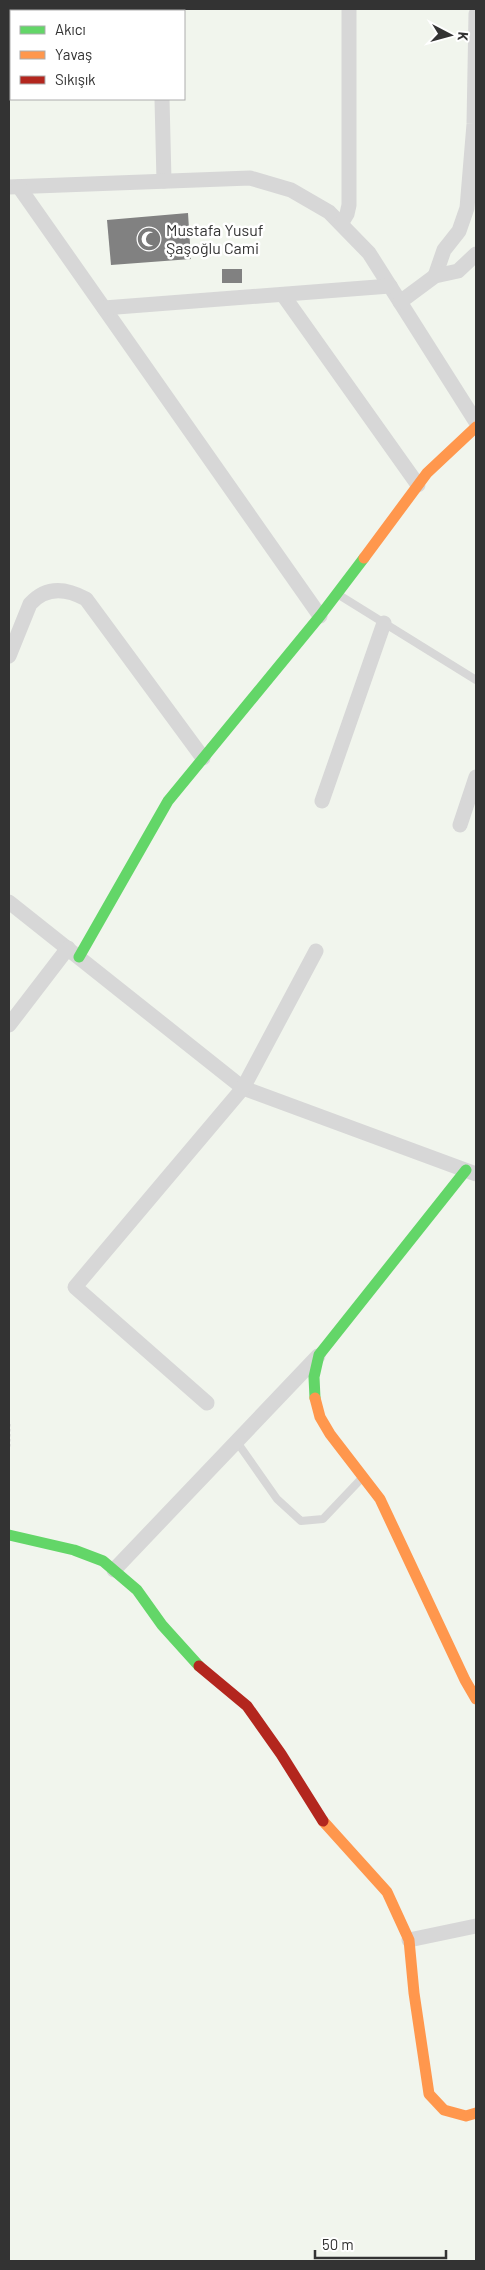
<svg xmlns="http://www.w3.org/2000/svg" width="485" height="2270" viewBox="0 0 485 2270" font-family="Barlow,sans-serif">
<style>
.green{fill:#f1f5ed;fill-rule:evenodd}
.building{fill:#818181}
.lines{fill:none;stroke-linecap:round;stroke-linejoin:round}
.path{stroke:#d6d6d6;stroke-width:3;stroke-dasharray:2.5 2.5;stroke-linecap:butt}
.lane{stroke:#d7d7d7;stroke-width:8}
.street{stroke:#d7d7d7;stroke-width:15}
.fast{stroke:#63d668;stroke-width:11}
.slow{stroke:#ff974d;stroke-width:11}
.jam{stroke:#b3261e;stroke-width:11}
.labels{text-anchor:middle;stroke-width:5;stroke-linejoin:round;paint-order:stroke}
.poi-label{font-size:16px;fill:#333;stroke:#fff;text-anchor:start}
</style>
<rect width="100%" height="100%" fill="#fff"/>
<path class="green" d="M9,9h467v2252h-467zM11,11h173v88h-173z"/>
<g class="building">
<path d="M188,213l3,46 -80,6 -4,-45z"/>
<rect x="222" y="269" width="20" height="14"/>
</g>
<g class="lines">
<path class="path" d="M9,1424v24"/>
<g class="lane">
<path d="M339,595l137,85"/>
<path d="M237,1442l40,57 24,22 22,-2 38,-40"/>
</g>
<g class="street">
<path d="M160,9v2"/>
<path d="M162,99l2,82"/>
<path d="M9,187l241,-9 41,12 38,22 40,41 107,169"/>
<path d="M19,187l301,429"/>
<path d="M341,224l6,-10 2,-9v-196"/>
<path d="M435,276l9,-26 15,-19 8,-23 7,-84 2,-110"/>
<path d="M283,295l135,190"/>
<path d="M400,302l35,-26 23,-5 18,-17"/>
<path d="M104,308l286,-22"/>
<path d="M9,656l21,-52c16,-18 36,-16 56,-5l117,159"/>
<path d="M322,801l62,-178"/>
<path d="M460,825l16,-48"/>
<path d="M9,902l234,186 233,86"/>
<path d="M9,1025l59,-77"/>
<path d="M207,1403l-132,-116 168,-199 73,-137"/>
<path d="M114,1570l204,-214"/>
<path d="M409,1940l67,-14"/>
</g>
<g class="fast">
<path d="M79,957l89,-156 152,-185 44,-58"/>
<path d="M315,1398l-1,-21 5,-22 147,-185"/>
<path d="M9,1535l65,15 29,11 34,29 25,35 37,41"/>
</g>
<g class="slow">
<path d="M364,558l63,-85 49,-46"/>
<path d="M315,1398l5,19 10,17 50,65 85,181 11,19"/>
<path d="M323,1821l64,71 22,48 5,53 15,101 15,16 22,6 10,-3"/>
</g>
<path class="jam" d="M199,1666l48,40 34,48 42,67"/>
</g>
<defs>
<g id="mosque-disc" transform="scale(1.25)"><circle r="9.5" fill="#7a7a7a" stroke="#fff"/><path d="M3.5-4.9A6 6 0 1 0 3.5 4.9A5 5 0 1 1 3.5-4.9Z" fill="#fff"/></g>
</defs>
<g fill-rule="evenodd">
<use href="#mosque-disc" x="149" y="239"/>
</g>
<g class="labels">
<g class="poi-label">
<text x="166" y="236">Mustafa Yusuf<tspan x="166" dy="18">Şaşoğlu Cami</tspan></text>
</g>
</g>
<rect width="485" height="2270" fill="none" stroke="#333333" stroke-width="20"/>
<rect x="10" y="10" width="175" height="90" fill="#ffffff" stroke="#adadad"/>
<rect x="20" y="26" width="25" height="8" fill="#63d668" stroke="#adadad"/>
<text x="55" y="35" font-size="15" fill="#333333">Akıcı</text>
<rect x="20" y="51" width="25" height="8" fill="#ff974d" stroke="#adadad"/>
<text x="55" y="60" font-size="15" fill="#333333">Yavaş</text>
<rect x="20" y="76" width="25" height="8" fill="#b3261e" stroke="#adadad"/>
<text x="55" y="85" font-size="15" fill="#333333">Sıkışık</text>
<g transform="translate(450 35) rotate(96)" stroke="#ffffff" stroke-width="4" paint-order="stroke">
<path d="M0-4L9 19L0 12L-9 19Z" fill="#333333"/>
<text y="-8" font-size="14" font-weight="bold" text-anchor="middle" fill="#333333">K</text>
</g>
<path d="M315 2250v8h131v-8" fill="none" stroke="#333333" stroke-width="2.5"/>
<text x="322" y="2250" font-size="15" fill="#333333" stroke="#ffffff" stroke-width="4" paint-order="stroke">50 m</text>
</svg>
